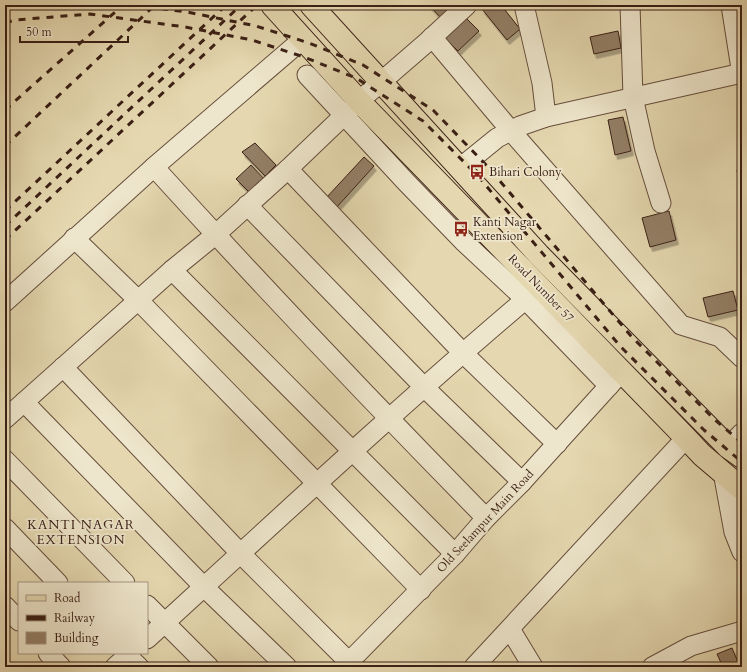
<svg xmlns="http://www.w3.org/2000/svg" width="747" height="672" viewBox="0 0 747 672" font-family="Cardo,serif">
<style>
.building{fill:#937f66;stroke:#3a1f15;filter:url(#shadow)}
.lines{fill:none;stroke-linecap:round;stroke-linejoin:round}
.minor-casing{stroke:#654d3c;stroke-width:21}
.major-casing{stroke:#3a1f15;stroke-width:24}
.minor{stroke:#eee6cc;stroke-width:19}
.major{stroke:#e5d8b0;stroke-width:22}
.rail{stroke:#3a1f15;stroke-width:3;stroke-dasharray:7 7;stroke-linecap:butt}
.labels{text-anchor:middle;stroke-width:3.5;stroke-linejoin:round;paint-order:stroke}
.poi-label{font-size:12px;fill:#3a1f15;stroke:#eee6cc;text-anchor:start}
.street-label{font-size:12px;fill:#3a1f15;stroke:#eee6cc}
.neighbourhood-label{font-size:13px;letter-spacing:1px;fill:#3a1f15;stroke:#eee6cc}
</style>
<defs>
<filter id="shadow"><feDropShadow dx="2.5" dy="4.5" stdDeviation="0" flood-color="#0004"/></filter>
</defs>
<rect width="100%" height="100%" fill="#e5d8b0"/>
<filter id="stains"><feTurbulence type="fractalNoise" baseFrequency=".005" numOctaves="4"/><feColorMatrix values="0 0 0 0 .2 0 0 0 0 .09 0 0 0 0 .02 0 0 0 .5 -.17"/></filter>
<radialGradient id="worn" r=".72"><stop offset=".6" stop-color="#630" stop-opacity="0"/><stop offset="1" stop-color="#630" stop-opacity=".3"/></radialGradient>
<g class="building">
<path d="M429,5h28l-15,14z"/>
<path d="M487,5h14l19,24 -13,11 -25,-31z"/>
<path d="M464,16l15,15 -21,20 -15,-15z"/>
<path d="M618,31l3,17 -27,6 -4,-17z"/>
<path d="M623,117l8,34 -16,4 -7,-35z"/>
<path d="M255,143l21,22 -11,11 -23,-24z"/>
<path d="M364,157l10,9 -38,42 -10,-10z"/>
<path d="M251,165l14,15 -14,14 -15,-15z"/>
<path d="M742,169v20l-1,1 -4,-20z"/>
<path d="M669,211l7,29 -26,7 -8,-29z"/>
<path d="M733,291l5,19 -30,7 -5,-19z"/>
<path d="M732,648l8,19h-17l-6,-13z"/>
</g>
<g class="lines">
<g class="minor-casing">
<g id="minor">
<path d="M524,5l18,78 4,34"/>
<path d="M630,5l3,92 12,54 16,52"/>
<path d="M731,5l11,70"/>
<path d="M432,37l79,94 170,194 39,12 22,21"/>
<path d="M307,75l99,107 57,59 62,58 84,87"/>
<path d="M154,167c108,119 219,236 332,351"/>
<path d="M460,168l37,-30 23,-12 26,-9 196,-44"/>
<path d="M288,169l175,184 94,91"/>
<path d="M247,205l177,182 98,95"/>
<path d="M74,238l64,62 283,290"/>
<path d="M172,270l283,284"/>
<path d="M5,302l149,-135 149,-128"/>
<path d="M63,367l178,187 108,108"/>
<path d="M24,402l180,185 83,80"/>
<path d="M5,419l167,-149 43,-35 73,-66 71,-68 67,-58 41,-38"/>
<path d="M728,447l14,-14"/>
<path d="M5,460l120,123"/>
<path d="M723,472l11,60 8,20"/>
<path d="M5,528l53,55"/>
<path d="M147,605l62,62"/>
<path d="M5,606l14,15"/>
<path d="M510,629l23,38"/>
<path d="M147,639c130,-119 259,-239 393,-352"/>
<path d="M48,653l13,14"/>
<path d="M124,653l15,14"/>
<path d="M115,667l16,-14"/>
<path d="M344,667l111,-113 31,-36 36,-36 95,-105"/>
<path d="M474,667l212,-229"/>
<path d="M652,667l39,-21 51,-15"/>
</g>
</g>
<g class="major-casing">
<g id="major">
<path d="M272,5l87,96 327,337 16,17 40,34"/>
<path d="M311,5l228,250 189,192 14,10"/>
</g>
</g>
<use href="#minor" class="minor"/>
<use href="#major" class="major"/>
<g class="rail">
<path d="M133,5l54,7 69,14 53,17 54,22 70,45 55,57 143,169 83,83 28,24"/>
<path d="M5,8l15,-3"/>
<path d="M5,23l10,-3 75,-6 95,13 67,13 52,17 52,21 67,43 55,55 142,170 84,84 38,32"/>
<path d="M5,110l118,-105"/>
<path d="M5,146l150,-141"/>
<path d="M5,211l221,-206"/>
<path d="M5,226l236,-221"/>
<path d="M5,240l252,-235"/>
</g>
</g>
<defs>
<g id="bus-bare" transform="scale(1.2)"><path d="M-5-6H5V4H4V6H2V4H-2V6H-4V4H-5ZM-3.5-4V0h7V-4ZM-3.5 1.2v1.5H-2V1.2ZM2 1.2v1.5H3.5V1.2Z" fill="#8f2418" stroke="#eee6cc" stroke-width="2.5" paint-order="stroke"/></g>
</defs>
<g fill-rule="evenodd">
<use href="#bus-bare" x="477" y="172"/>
<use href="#bus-bare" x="461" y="229"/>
</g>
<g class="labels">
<g class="poi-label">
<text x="489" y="176">Bihari Colony</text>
<text x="473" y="226">Kanti Nagar<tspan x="473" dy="14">Extension</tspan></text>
</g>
<g class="street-label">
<text transform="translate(541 288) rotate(46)" y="4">Road Number 57</text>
<text transform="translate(485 521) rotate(-47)" y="4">Old Seelampur Main Road</text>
</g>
<g class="neighbourhood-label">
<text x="81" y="529">KANTI NAGAR<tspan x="81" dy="15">EXTENSION</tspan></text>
</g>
</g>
<rect width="747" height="672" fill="none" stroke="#e5d8b0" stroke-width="20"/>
<rect x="6" y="6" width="735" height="660" fill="none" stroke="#3a1f15" stroke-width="2"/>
<rect x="10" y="10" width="727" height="652" fill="none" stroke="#3a1f15"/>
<rect x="18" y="582" width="130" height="72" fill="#eee6cc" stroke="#a69683"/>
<rect x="26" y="595" width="20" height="6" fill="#e5d8b0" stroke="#a69683"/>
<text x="54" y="602" font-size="12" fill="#3a1f15">Road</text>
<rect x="26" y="615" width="20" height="6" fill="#3a1f15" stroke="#a69683"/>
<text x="54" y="622" font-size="12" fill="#3a1f15">Railway</text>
<rect x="26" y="632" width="20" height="12" fill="#937f66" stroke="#a69683"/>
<text x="54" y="642" font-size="12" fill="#3a1f15">Building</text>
<path d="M20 36v6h108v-6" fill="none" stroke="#3a1f15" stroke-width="2"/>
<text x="26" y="36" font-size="12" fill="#3a1f15" stroke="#eee6cc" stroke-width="3" paint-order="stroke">50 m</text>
<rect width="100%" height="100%" filter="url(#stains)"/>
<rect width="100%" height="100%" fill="url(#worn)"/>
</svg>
